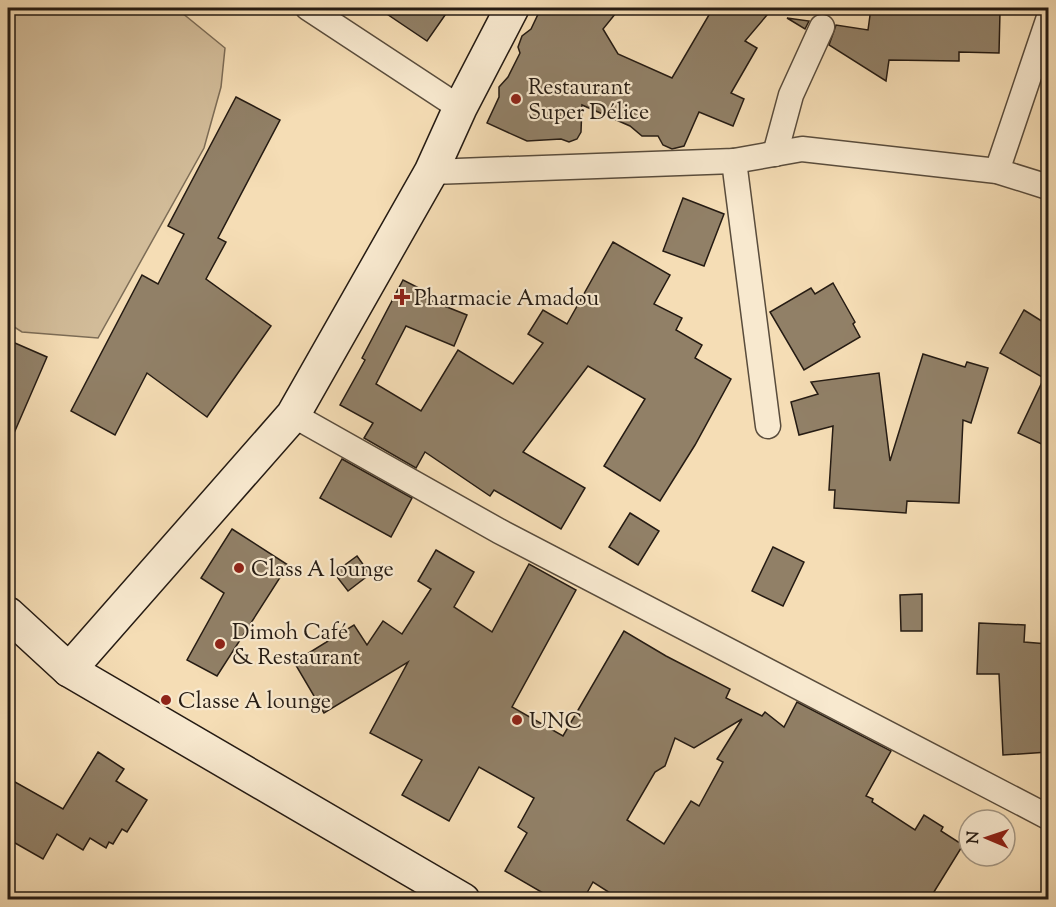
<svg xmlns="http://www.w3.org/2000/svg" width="1056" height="907" viewBox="0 0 1056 907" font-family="'Sorts Mill Goudy',serif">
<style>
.green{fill:#d2bc99;stroke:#7c6c56;stroke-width:1.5}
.building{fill:#918067;stroke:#251b13;stroke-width:1.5;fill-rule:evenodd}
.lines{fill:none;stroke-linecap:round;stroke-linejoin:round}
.street-casing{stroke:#594c3c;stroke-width:27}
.secondary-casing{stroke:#251b13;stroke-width:36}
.street{stroke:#f8e9cf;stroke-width:24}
.secondary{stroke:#f8e9cf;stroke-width:33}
.poi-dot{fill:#8f2418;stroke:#f8e9cf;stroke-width:2}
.labels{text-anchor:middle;stroke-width:4.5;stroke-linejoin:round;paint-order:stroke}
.poi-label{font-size:22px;fill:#251b13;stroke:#f8e9cf;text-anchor:start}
</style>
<rect width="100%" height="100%" fill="#f5ddb5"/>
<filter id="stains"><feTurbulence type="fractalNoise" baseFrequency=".00333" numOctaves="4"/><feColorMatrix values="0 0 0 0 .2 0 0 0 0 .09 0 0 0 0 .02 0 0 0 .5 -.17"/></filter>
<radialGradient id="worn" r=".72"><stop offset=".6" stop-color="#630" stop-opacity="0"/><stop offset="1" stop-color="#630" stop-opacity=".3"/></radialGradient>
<path class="green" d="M8,8h168l49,40 -4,39 -17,61 -106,190 -76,-6 -14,-9z"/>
<g class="building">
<path d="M378,8h72l-23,33z"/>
<path d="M541,8h79l-17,21 15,25 54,24 41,-70h60l-28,33 12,7 -26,45 13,6 -11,27 -34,-14 -15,34 -12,3 -9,-4 -5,-9h-16l-12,-10 -48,-21 -1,27 -4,7 -8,3 -8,-3 -34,2 -40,-18 12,-26v-10l9,-10 12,-24 -2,-6 4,-11 9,-7z"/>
<path d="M871,8h100v3l29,1 -1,41 -40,-1v9l-70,-1 -3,21 -57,-36 7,-20 32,5z"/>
<path d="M787,18l22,3 -4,8z"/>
<path d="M236,97l44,23 -62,118 8,4 -20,37 65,47 -64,91 -60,-44 -32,62 -44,-24 71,-136 16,9 26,-50 -16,-8z"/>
<path d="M683,198l41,16 -20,52 -41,-15z"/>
<path d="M613,242l57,33 -16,29 28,14 -6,12 26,15 -7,13 36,21 -36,66 -35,56 -56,-35 41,-67 -57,-33 -65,86 62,36 -24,41 -67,-39 -4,6 -65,-44 -9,16 -52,-30 9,-15 -33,-18 25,-45 -3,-2 41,-78 22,11 -3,6 45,18 -13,31 -48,-20 -30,58 45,27 37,-61 55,34 30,-41 -15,-9 15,-24 24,14z"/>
<path d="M833,283l22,39 -2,2 7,13 -56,33 -34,-58 41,-24 4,6z"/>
<path d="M1024,310l24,15v122l-30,-14 26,-55 -44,-25z"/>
<path d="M8,340l39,17 -39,90z"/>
<path d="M923,354l42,13 2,-5 21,6 -17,55 -8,-3 -4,83 -52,-2 -1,12 -72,-5 1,-18h-6l4,-64 -34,9 -8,-33 27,-8 -7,-12 68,-9 11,88z"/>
<path d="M342,459l70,39 -21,39 -71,-39z"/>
<path d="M630,513l29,18 -21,34 -29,-18z"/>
<path d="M232,529l56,36 -71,111 -30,-16 37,-67 -23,-15z"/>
<path d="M773,547l31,15 -21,44 -31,-15z"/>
<path d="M436,550l38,22 -20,35 38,25 37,-68 47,26 -64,117 51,29 61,-105 42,25 64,33 -4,9 36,18 3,-4 19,15 13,-25 94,49 -25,45 7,3 -1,3 43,28 9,-15 19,12 -2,4 22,14 -34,55h-308l-28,-18 -10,18h-28l-50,-29 22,-38 -9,-6 16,-29 -55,-31 -30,54 -47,-26 20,-35 -52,-27 38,-71 -84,51 -30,-51 60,-37 13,20 16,-24 19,13 29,-45 -13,-8zM742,719l-25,40 6,3 -24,44 -8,-5 -27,43 -37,-24 28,-48 10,-6 10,-28 19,10z"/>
<path d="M357,556l13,18 -22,17 -14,-18z"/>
<path d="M922,594v37h-21l-1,-36z"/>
<path d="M979,623l46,2 -1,17 24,2v108l-45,3 -4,-81h-22z"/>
<path d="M98,752l26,17 -8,12 31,19 -20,32 -5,-3 -9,15 -4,-2 -3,6 -16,-10 -7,12 -26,-16 -14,25 -35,-20v-61l55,31z"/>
</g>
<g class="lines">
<g class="street-casing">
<g id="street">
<path d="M308,8l152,100"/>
<path d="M775,154l16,-59 31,-68"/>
<path d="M734,161l34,265"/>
<path d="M997,171l51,-151"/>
<path d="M431,172l303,-11 68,-12 195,22 51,16"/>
<path d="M293,415l206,116 549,286"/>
</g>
</g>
<g class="secondary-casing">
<g id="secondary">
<path d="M8,614l61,56 394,230"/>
<path d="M69,670l224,-255 138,-243 29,-64 52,-100"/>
</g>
</g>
<use href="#street" class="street"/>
<use href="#secondary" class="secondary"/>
</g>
<g class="poi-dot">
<circle cx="516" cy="99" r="6"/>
<path d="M399 288h6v6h6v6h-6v6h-6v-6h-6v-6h6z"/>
<circle cx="239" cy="568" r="6"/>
<circle cx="220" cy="644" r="6"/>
<circle cx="166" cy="700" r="6"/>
<circle cx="517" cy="720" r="6"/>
</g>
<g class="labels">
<g class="poi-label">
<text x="528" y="94">Restaurant<tspan x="528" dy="25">Super Délice</tspan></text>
<text x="414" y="305">Pharmacie Amadou</text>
<text x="251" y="576">Class A lounge</text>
<text x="232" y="639">Dimoh Café<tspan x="232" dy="25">&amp; Restaurant</tspan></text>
<text x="178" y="708">Classe A lounge</text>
<text x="529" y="728">UNC</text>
</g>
</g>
<rect width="1056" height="907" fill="none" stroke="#f5ddb5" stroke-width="30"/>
<rect x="9" y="9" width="1038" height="889" fill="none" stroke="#251b13" stroke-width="3"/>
<rect x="15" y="15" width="1026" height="877" fill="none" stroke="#251b13" stroke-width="1.5"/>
<g transform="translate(987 838) rotate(272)"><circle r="28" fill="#f8e9cf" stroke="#a49784" stroke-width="1.5"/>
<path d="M0-4.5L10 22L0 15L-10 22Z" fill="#8f2418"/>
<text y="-9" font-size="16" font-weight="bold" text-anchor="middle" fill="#251b13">N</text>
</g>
<rect width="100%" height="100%" filter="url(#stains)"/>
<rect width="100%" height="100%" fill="url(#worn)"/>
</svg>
